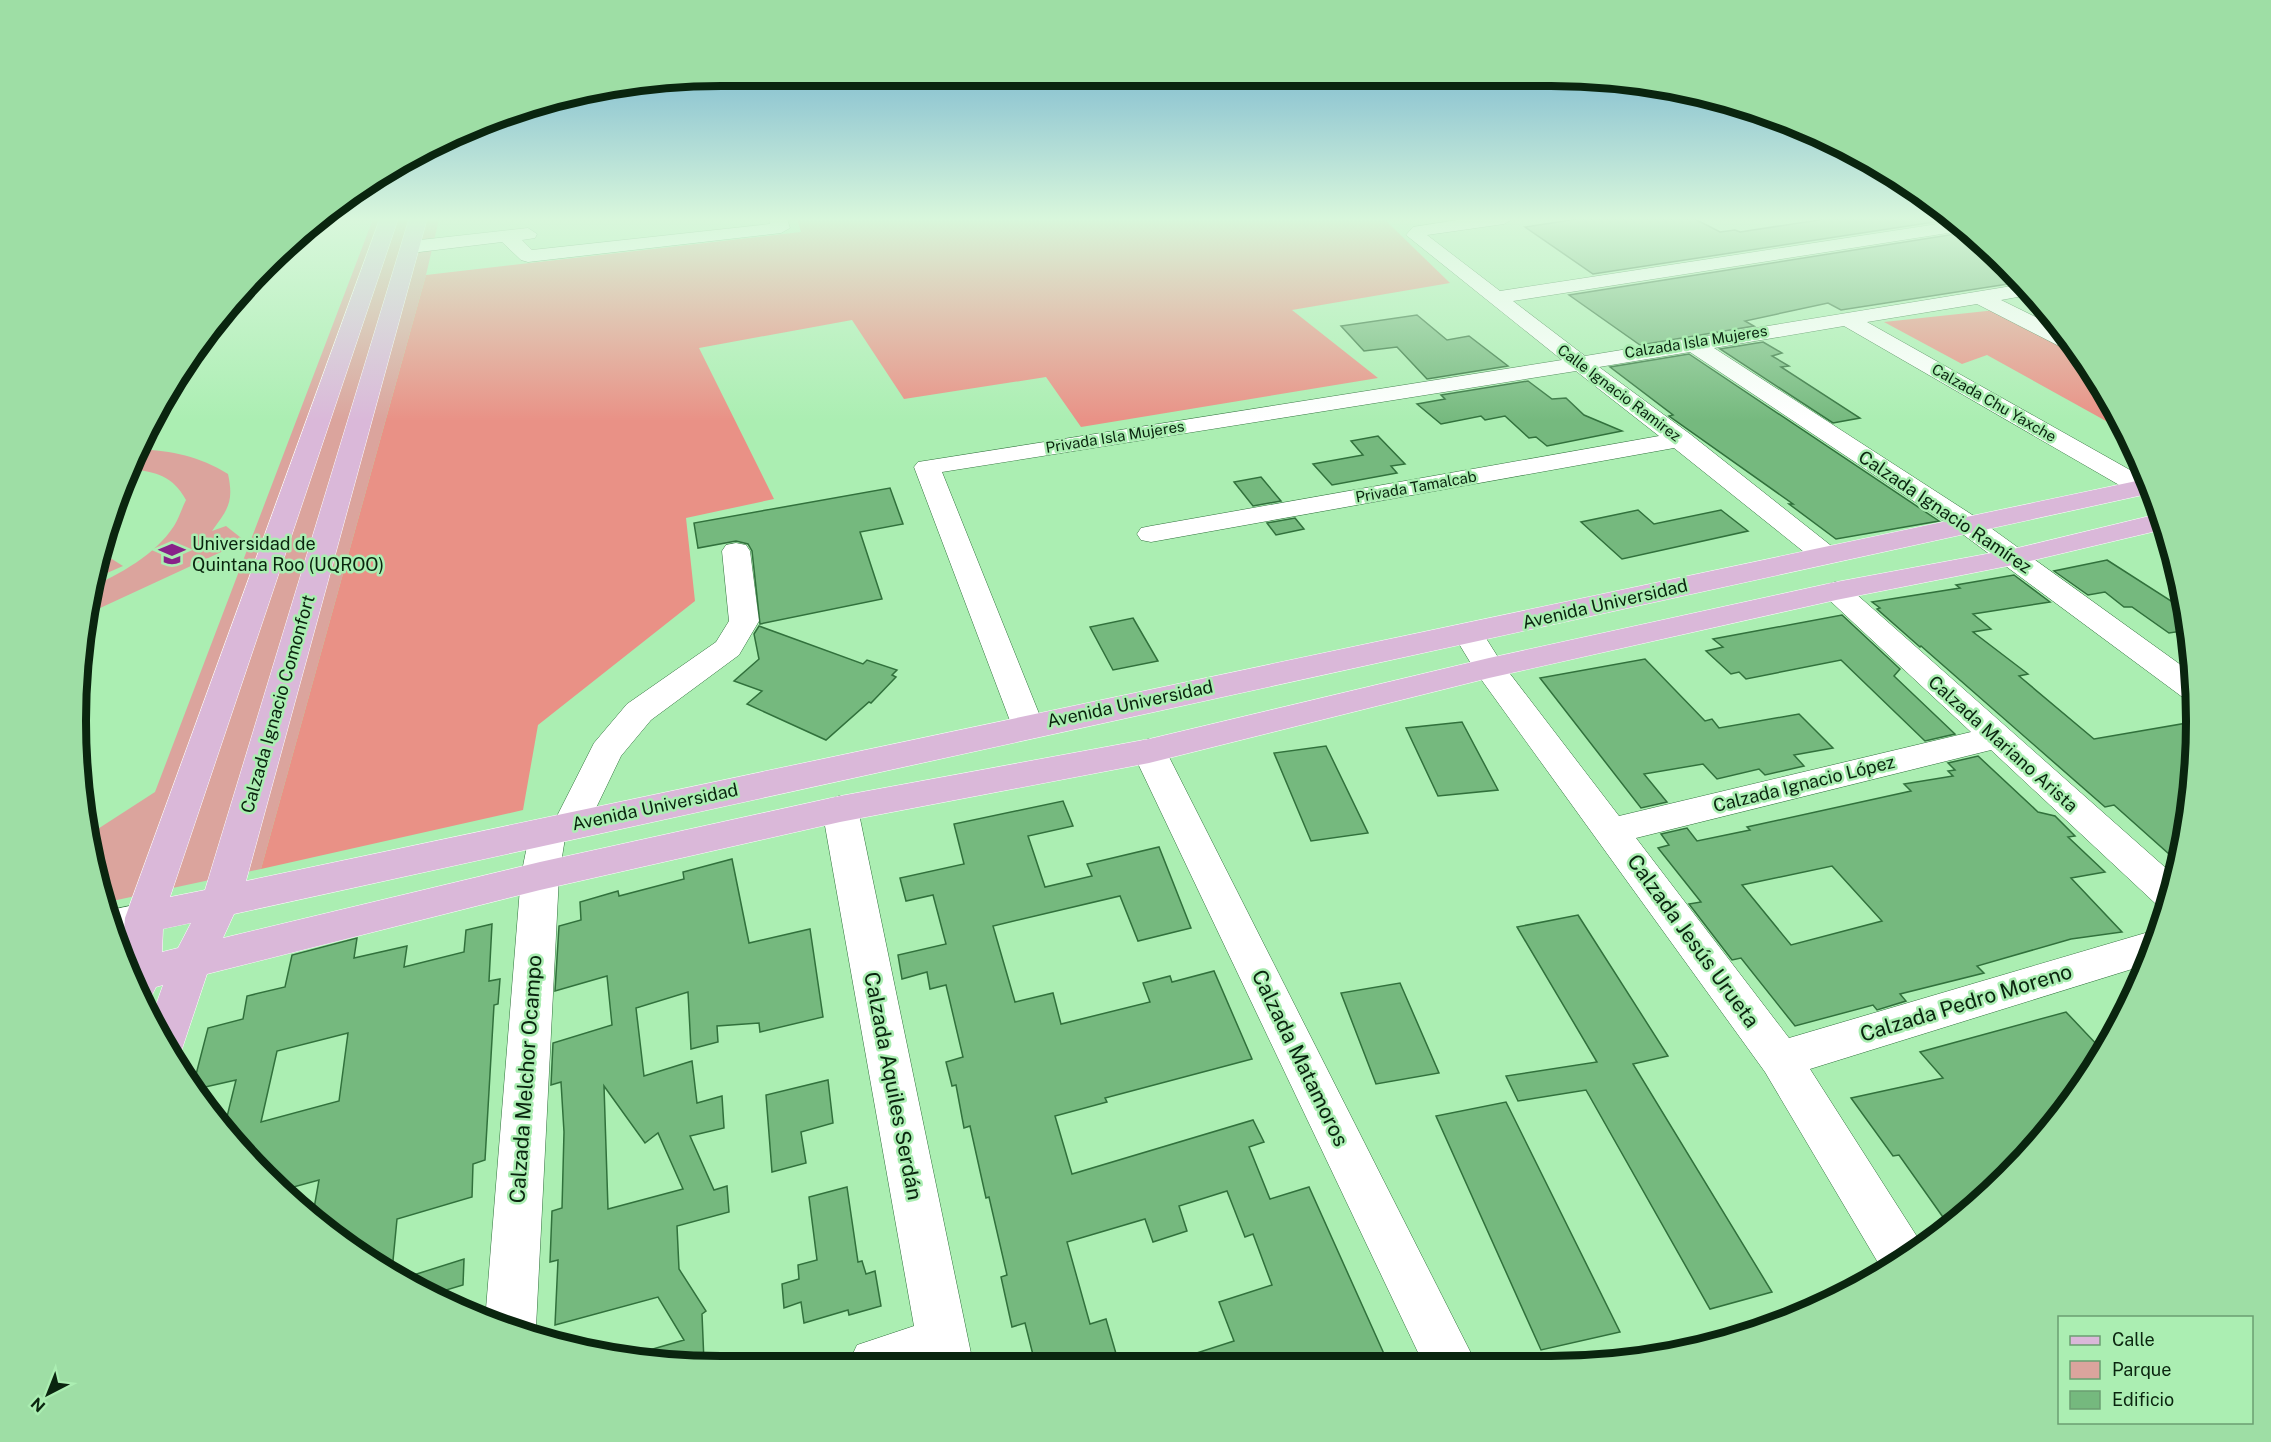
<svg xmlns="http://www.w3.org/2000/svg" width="2271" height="1442" viewBox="0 0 2271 1442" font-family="'Public Sans',sans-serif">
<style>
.green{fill:#dba49d}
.forest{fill:#e99186}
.building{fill:#75b97e;stroke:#31713c;stroke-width:1.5;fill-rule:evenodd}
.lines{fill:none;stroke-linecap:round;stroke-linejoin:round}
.minor-casing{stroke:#31713d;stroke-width:1}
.major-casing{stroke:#fff;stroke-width:1}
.minor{fill:#fff;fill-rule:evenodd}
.major{fill:#dab8d9;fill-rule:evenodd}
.labels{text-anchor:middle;stroke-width:5;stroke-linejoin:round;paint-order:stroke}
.far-street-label{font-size:15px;fill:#0a250f;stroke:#abeeb2}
.street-label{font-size:18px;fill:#0a250f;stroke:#abeeb2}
.poi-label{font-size:18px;fill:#0a250f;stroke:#abeeb2;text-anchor:start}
.near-street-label{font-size:21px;fill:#0a250f;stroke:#abeeb2}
.rim{fill:none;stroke:#0a250f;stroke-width:8}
</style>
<rect width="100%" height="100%" fill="#abeeb2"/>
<g class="green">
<path d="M373,219h66l-13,56 -165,594 -158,34 -6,-14 -7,-55 65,-42z"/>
<path d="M138,449c35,2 61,7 90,25 6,28 0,35 -16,57l14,-5 19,15 -160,74 4,-27c31,-14 66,-33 85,-62 5,-8 8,-18 12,-26 -14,-25 -30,-28 -57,-31z"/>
<path d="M99,551l24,15 -32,14z"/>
</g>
<g class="forest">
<path d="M797,219h587l66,64 -158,27 86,68 -297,49 -35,-50 -142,22 -52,-79 -153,28 75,151 -88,19 9,83 -157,124 -15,85 -262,59 165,-594 375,-43z"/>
<path d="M1996,310l78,38 36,50 14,33 -137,-76 -25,9 -78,-42z"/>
</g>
<g class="building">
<path d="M1577,219h118l25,13 15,-2 5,2 85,-13h129l-361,55 -68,-47z"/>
<path d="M1968,232l53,50 -180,28 -13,-7 -83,18 9,5 -114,19 -71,-50z"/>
<path d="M1417,315l30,25 22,-4 39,30 -81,13 -30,-32 -33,4 -23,-25z"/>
<path d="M1763,342l19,11 -10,3 17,10 -8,1 79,51 -27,5 -113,-74z"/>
<path d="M1689,354l250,167 -103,18 -47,-35h4l-124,-88 4,-1 -63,-48z"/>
<path d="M1528,381l24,18 14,-1 18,17 38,16 -75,15 -11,-9 -7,1 -24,-22 -20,4 -4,-4 -40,8 -24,-20 28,-5 -4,-4z"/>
<path d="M1378,436l27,28 -14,2 6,7 -65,12 -19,-21 50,-9 -12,-14z"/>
<path d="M1261,477l20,24 -28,5 -19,-24z"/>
<path d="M890,488l13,36 -43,8 22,67 -122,25 -8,-73 -4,-7 -12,-3 -38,7 -4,-25z"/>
<path d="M1638,510l16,14 67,-14 27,21 -126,28 -41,-37z"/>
<path d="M1295,518l9,11 -28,6 -9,-12z"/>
<path d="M2107,560l67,43 8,-2 7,29 -20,3 -37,-26h-8l-19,-15 -17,3 -34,-24z"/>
<path d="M2014,575l36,27 -77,12 18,15 -18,3 55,42 -9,2 75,63 99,-17 2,42 -17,98 -64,-57 -9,2 -184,-161 -1,1 -43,-38 3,-1 -8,-6 88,-14 -4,-3z"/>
<path d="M1842,615l58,54 -6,7 61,58 -30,7 -84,-81 -95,19 -7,-7 -8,2 -25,-23 17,-4 -10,-8z"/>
<path d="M1133,618l25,43 -45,9 -23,-43z"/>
<path d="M759,626l104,38 4,-4 30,10 -5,5 4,2 -25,26 -2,-1 -43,38 -79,-36 15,-13 -28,-10 25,-22 -5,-25z"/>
<path d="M1645,659l60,62 7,-2 7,9 80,-14 34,34 -39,7 10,11 -39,9 -6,-6 -42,10 -14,-15 -59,10 23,28 -26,6 -101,-130z"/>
<path d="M1462,722l36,68 -60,6 -32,-68z"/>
<path d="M1326,746l42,87 -57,8 -37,-88z"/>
<path d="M1978,756l60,56 17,4 20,20 -7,1 37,35 -34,6 51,54 -51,7 -94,27 7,7 -84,21 6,7 -29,9 -4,-5 -78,21 -54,-68 -9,2 -43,-56 12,-2 -43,-54 11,-3 -8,-11 26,-6 10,13 53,-11 -3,-3 164,-36 -7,-7 49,-8 -5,-5 7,-1 -7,-7zM1832,866l50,55 -91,24 -49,-60z"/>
<path d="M1063,801l10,25 -45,10 17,51 47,-11 -5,-12 72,-17 32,81 -53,13 -18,-45 -127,30 22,76 38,-9 8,31 89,-22 -7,-19 27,-7 2,6 42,-11 38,88 -147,39 2,4 -52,14 17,58 181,-54 11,22 -15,5 21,52 39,-12 80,178 -210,-1 -1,-5 56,-18 -15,-39 53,-17 -19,-51 -8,3 -18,-46 -48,15 8,25 -34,11 -8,-23 -78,23 23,82 16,-5 13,45 -84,-1 -10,-40 -13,4 -11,-50 6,-2 -18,-78 -3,1 -16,-72 -6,2 -8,-43 -4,1 -6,-24 17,-5 -17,-72 -16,4 -3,-17 -25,7 -4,-24 48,-11 -13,-49 -27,6 -6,-23 64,-14 -10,-40z"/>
<path d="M732,859l17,84 61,-14 13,88 -63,15 -1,-9 -42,3 1,16 -27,7 -3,-57 -52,16 8,68 48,-15 5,42 25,-7 2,32 -34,8 24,54 13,-4 2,26 -52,14 2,43 27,42 -4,3 2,48h-67l-4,-2 -1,-5 52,-15 -26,-43 -103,28 3,-65 -8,2 2,-51 10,-3 2,-76 -3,-50 -10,3 2,-42 59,-18 -5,-49 -52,15 4,-65 22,-6 -1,-18 38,-11 1,5 65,-17 -1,-7zM604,1086l41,57 13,-10 25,56 -75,20z"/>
<path d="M1578,915l90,141 -35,8 139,228 -62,17 -124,-219 -68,11 -12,-25 91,-14 -80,-135z"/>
<path d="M492,924l-3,57 11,-2 -2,25 -4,1 -9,155 -12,4 -1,33 -75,22 -5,52 -65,-38 -15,-13 7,-40 -40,11 -15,-13 -40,-49 12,-49 -44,10 16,-62 35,-9 4,-23 38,-9 7,-32 65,-17 -3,20 53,-12 -3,21 60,-15 2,-22zM348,1033l-9,68 -78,21 16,-71z"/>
<path d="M1400,983l39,90 -63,11 -35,-91z"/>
<path d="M2066,1012l36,38 -40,65 -112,112 -51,-72 -6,1 -42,-58 92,-20 -23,-26z"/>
<path d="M828,1080l5,43 -32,9 5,31 -34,9 -6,-77z"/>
<path d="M1506,1102l114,230 -79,18 -105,-234z"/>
<path d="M847,1187l11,75 4,-1 4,13 9,-3 6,35 -32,9 -1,-5 -44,13 -3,-21 -17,6 -2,-24 17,-5 -1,-14 19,-5 -8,-63z"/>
<path d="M464,1259l-1,26 -30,9 -29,-16z"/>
</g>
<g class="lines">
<g class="minor-casing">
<g id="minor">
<path d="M769,219h18l3,9 -9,5 -253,29 -7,-2 -19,-18 -91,11 -9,-6 9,-6 117,-13 9,6 -2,4 -13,2 10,10 238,-26z"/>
<path d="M1464,219h49l-9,5 -77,11 73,56 457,-70 10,9 -454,71 72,55 439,-72 10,10 -33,6 59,29 13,18h-12l-84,-43 -110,18 279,157 5,14 -9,2 -9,-2 -289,-167 -130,22 263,170 215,155 1,26 -12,-3 -224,-166 -267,-178 -91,15 91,67 144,114 4,6 -4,6 -10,2 -10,-2 -140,-112 -523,94 -10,-2 -4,-6 4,-6 10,-2 508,-90 -83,-65 -634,101 102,254 -5,8 -12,3 -12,-3 -101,-267 4,-5 644,-102 -156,-125 7,-8z"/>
<path d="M736,543l10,2 4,6 9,70 -20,34 -88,65 -30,36 -38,79 -13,4 -5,-1 -6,38 -23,451 -3,7 -48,-13 36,-445 9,-45 5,-9 13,-4 7,2 39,-77 33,-39 89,-62 13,-21 -7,-70 4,-6z"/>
<path d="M1836,582l10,3 330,292 -10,31 -9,-3 -166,-155 -355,88 153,200 363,-107 5,2 -12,32 -335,104 113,177 -40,25 -118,-199 -287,-397 -25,-41 4,-7 11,-2 11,2 22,35 118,154 352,-84 -145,-135 -5,-6 5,-6z"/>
<path d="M1149,739l12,4 5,8 311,614h-53l-292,-614 5,-8z"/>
<path d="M840,796l13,4 5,9 115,554 -124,-1 8,-17 57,-19 -92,-517 5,-9z"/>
<path d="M144,903l14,4 5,11 -5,11 -42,10 -10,-28z"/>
</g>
</g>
<g class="major-casing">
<path id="major" d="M380,219h18l-228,678 35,-7 204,-671h18l-181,662 1900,-402 6,14 -1918,421 -11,24 317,-76 300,-66 309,-57 340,-81 347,-76 177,-33 149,-36 3,16 -152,36 -177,35 -347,78 -340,85 -309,59 -300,68 -333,84 -28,84 -6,2 -23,-38 13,-37 -7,2 -7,14 -8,3 -19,-51 3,-35zM191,923l-13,25 -16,4 1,-23z"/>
</g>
<use href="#minor" class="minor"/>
<use href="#major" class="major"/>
</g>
<linearGradient id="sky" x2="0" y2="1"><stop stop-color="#61a7cb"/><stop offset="0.52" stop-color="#d9f7dc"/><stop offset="1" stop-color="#d9f7dc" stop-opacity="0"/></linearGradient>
<rect width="2271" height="421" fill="url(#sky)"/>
<defs>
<g id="university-bare" transform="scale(2.07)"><path d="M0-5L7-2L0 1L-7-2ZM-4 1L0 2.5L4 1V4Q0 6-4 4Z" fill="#882289" stroke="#abeeb2" stroke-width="2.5" paint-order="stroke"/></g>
</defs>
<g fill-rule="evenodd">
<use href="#university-bare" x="172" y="554"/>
</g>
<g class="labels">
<g class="far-street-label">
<text transform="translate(1696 342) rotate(-9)" y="5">Calzada Isla Mujeres</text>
<text transform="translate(1619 393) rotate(37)" y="5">Calle Ignacio Ramirez</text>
<text transform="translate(1994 403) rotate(30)" y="5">Calzada Chu Yaxche</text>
<text transform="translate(1115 437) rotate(-9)" y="5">Privada Isla Mujeres</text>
<text transform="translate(1416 487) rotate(-10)" y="5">Privada Tamalcab</text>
</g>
<g class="street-label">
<text transform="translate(1945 512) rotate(34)" y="6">Calzada Ignacio Ramírez</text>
<text transform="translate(1605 604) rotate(-13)" y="6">Avenida Universidad</text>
<text transform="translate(278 704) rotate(-74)" y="6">Calzada Ignacio Comonfort</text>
<text transform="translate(1130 704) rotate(-12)" y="6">Avenida Universidad</text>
<text transform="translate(2003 744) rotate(42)" y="6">Calzada Mariano Arista</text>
<text transform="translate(1804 784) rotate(-14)" y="6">Calzada Ignacio López</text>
<text transform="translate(655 807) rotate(-12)" y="6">Avenida Universidad</text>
</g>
<g class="poi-label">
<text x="192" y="550">Universidad de<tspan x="192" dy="21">Quintana Roo (UQROO)</tspan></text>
</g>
<g class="near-street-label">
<text transform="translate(1693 941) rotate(54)" y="7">Calzada Jesús Urueta</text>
<text transform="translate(1966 1003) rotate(-17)" y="7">Calzada Pedro Moreno</text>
<text transform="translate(1300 1058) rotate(64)" y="7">Calzada Matamoros</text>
<text transform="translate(526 1079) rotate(-86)" y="7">Calzada Melchor Ocampo</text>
<text transform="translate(893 1086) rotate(79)" y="7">Calzada Aquiles Serdán</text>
</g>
</g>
<path d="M0 0H2271V1442H0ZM721 86H1551A635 635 0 0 1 2186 721V721A635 635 0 0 1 1551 1356H721A635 635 0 0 1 86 721V721A635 635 0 0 1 721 86Z" fill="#9edea5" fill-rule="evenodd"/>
<path class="rim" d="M721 86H1551A635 635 0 0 1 2186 721V721A635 635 0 0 1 1551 1356H721A635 635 0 0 1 86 721V721A635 635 0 0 1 721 86Z"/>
<rect x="2058" y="1316" width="195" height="108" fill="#abeeb2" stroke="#6b9e71" stroke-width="1.5"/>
<rect x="2070" y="1336" width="30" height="9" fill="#dab8d9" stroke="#6b9e71" stroke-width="1.5"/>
<text x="2112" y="1346" font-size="18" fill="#0a250f">Calle</text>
<rect x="2070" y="1361" width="30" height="18" fill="#dba49d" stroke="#6b9e71" stroke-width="1.5"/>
<text x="2112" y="1376" font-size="18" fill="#0a250f">Parque</text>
<rect x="2070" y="1391" width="30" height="18" fill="#75b97e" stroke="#6b9e71" stroke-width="1.5"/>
<text x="2112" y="1406" font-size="18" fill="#0a250f">Edificio</text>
<g transform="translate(48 1394) rotate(222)" stroke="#abeeb2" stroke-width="4.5" paint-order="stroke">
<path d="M0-4.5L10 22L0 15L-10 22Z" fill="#0a250f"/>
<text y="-9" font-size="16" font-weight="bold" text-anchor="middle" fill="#0a250f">N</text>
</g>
</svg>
